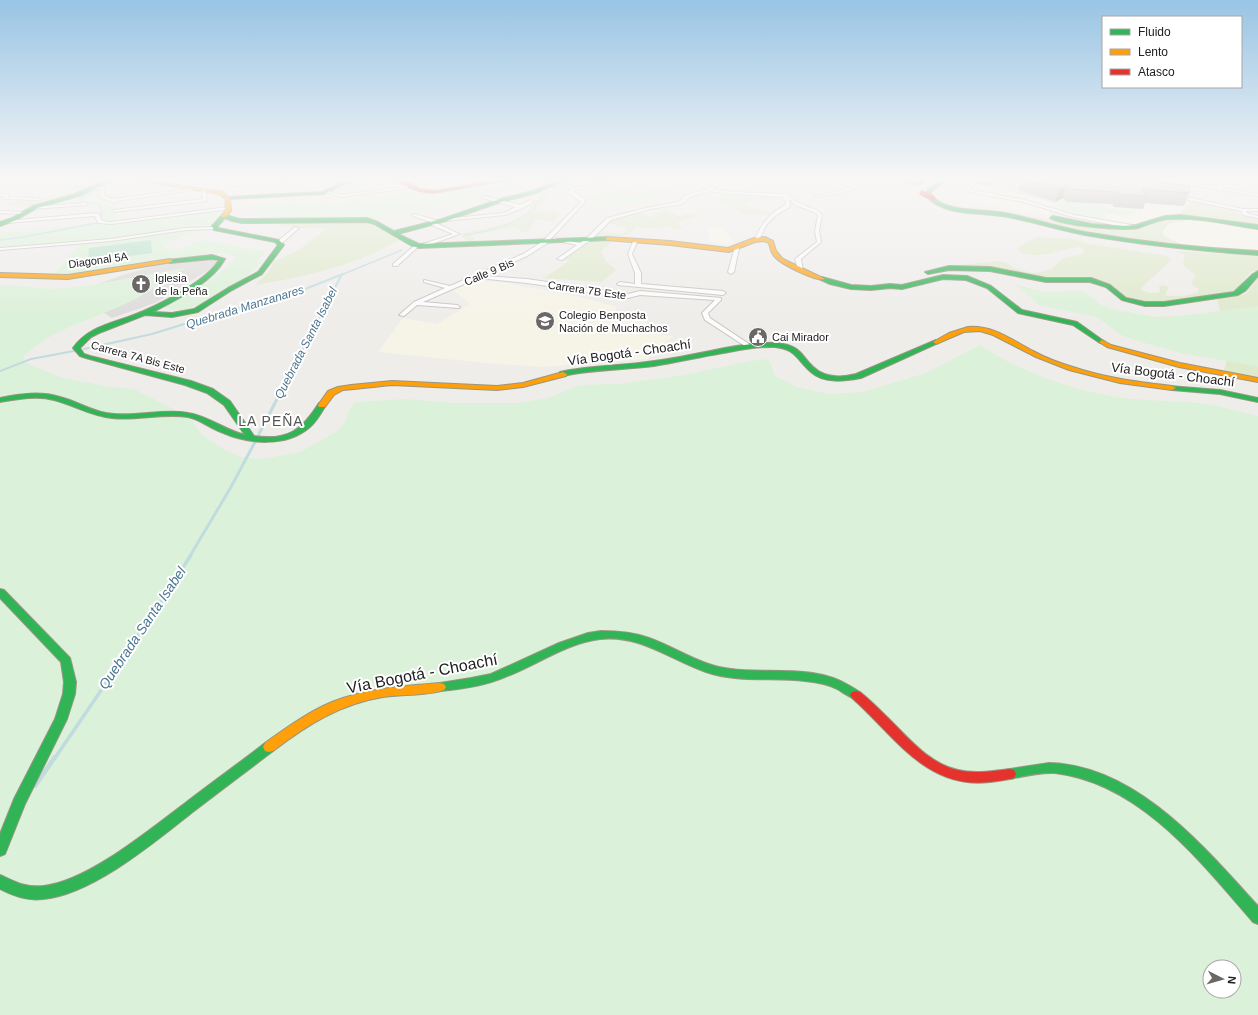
<svg xmlns="http://www.w3.org/2000/svg" width="1258" height="1015" viewBox="0 0 1258 1015" font-family="Arial,sans-serif">
<style>
.education{fill:#f6f4e7}
.religious{fill:#dddcdb}
.grass{fill:#dfe9cc}
.park{fill:#dcf1d9;fill-rule:evenodd}
.pitch{fill:#bae1cc}
.plaza{fill:#e1e1e4}
.lines{fill:none;stroke-linecap:round;stroke-linejoin:round}
.stream-far4{stroke:#c1dcdf;stroke-width:1.5}
.stream-far3{stroke:#c1dcdf;stroke-width:2}
.stream-far2{stroke:#c1dcdf;stroke-width:3}
.stream-far1{stroke:#c1dcdf;stroke-width:3.5}
.stream{stroke:#c1dcdf;stroke-width:4.5}
.street-casing{stroke:#c5c4c2;stroke-width:2}
.fast-casing{stroke:#989783;stroke-width:2}
.slow-casing{stroke:#989783;stroke-width:2}
.jam-casing{stroke:#989783;stroke-width:2}
.street{fill:#fdfcfc;fill-rule:evenodd}
.fast{fill:#30b455;fill-rule:evenodd}
.slow{fill:#ff9f0a;fill-rule:evenodd}
.jam{fill:#e5322d;fill-rule:evenodd}
.jam-bridge-casing{stroke:#a49788;stroke-width:6;stroke-linecap:butt}
.jam-bridge{stroke:#e5322d;stroke-width:5}
.wall{fill:#b3b0af}
.shaded-wall{fill:#92908e}
.building{fill:#d0cdcb;stroke:#92908e}
.labels{text-anchor:middle;stroke-width:4;stroke-linejoin:round;paint-order:stroke}
.far-street-label{font-size:11px;fill:#212121;stroke:#fff}
.far-poi-label{font-size:11px;fill:#212121;stroke:#fff;text-anchor:start}
.far-water-label{font-size:12px;font-style:italic;fill:#4b7692;stroke:#fff}
.street-label{font-size:13px;fill:#212121;stroke:#fff}
.neighbourhood-label{font-size:14px;letter-spacing:1px;fill:#545454;stroke:#fff}
.water-label{font-size:14px;font-style:italic;fill:#4b7692;stroke:#fff}
.near-street-label{font-size:16px;fill:#212121;stroke:#fff}
</style>
<rect width="100%" height="100%" fill="#efedea"/>
<g class="education">
<path d="M984,178h61l146,22 -12,15h-16l-31,10h-27l-143,-25z"/>
<path d="M1189,220l69,9v22l-76,-6 -19,-10v-4l5,-7z"/>
<path d="M717,227l7,1 11,16 -25,-2 -2,-14z"/>
<path d="M473,281l27,1 76,14 41,11 -3,7 35,3 -7,15 31,4 -26,23 -105,8 -56,-4 -108,-11 25,-34 34,6 33,-20 -17,-14z"/>
</g>
<path class="religious" d="M192,257l29,3 -4,5 -62,38 -43,15 -40,-25 54,-19 35,-10z"/>
<g class="grass">
<path d="M83,178h11l-7,3 5,1 1,3 -20,11 -38,10 -14,6h-4l11,-6 -23,-1 12,-6h25l11,-6 -21,-1 32,-5 1,-4 15,-2z"/>
<path d="M401,178h108c-30,3 -61,17 -90,12 -8,-2 -13,-7 -18,-12z"/>
<path d="M590,178l52,1 -70,9 -6,3 -1,2 -18,5 -10,12 23,3 -6,8 -18,-1 -8,12 -7,-1 -5,-4 -44,8 2,7h-6l-9,-8c20,-5 59,-8 72,-26l-1,-2 8,-7v-2l-3,-2 9,-6 13,-4z"/>
<path d="M723,193l62,4c-5,0 -8,3 -13,3 -13,2 -15,-5 -28,5l29,8 -3,3 -29,-2 -8,-7 -17,-6z"/>
<path d="M1191,200l35,8 17,8 15,3v6l-79,-10z"/>
<path d="M967,206l11,1 112,19 32,3 20,-1 25,-9 22,1 -21,4 -5,7v4l19,10c-60,-4 -120,-19 -179,-32 -11,-2 -27,-1 -36,-7z"/>
<path d="M665,209l15,7 10,-3 8,3 -20,6 1,4 5,3h-11l-5,-3 -8,3 -24,-2c-10,13 -25,9 -40,8l3,-3 24,2 5,-5 -20,-6 5,-5 25,-6 13,5z"/>
<path d="M355,221h12l32,19c-43,26 -96,37 -144,45l13,-12 6,-13h4l22,-11 28,-21h-31l-32,-5 31,1z"/>
<path d="M1037,237l35,2 17,5 78,12 4,3c-8,12 -21,18 -30,30l2,2c5,2 11,3 17,1l-1,-6 4,-1 6,2 -4,8c9,2 24,1 33,-3l1,-3 -6,-3 -1,-4 4,-7 -11,-8 -2,-5 2,-6 -2,-2 -8,-3 83,5v14c-17,3 -11,17 -29,24l-79,9 -21,-3 -17,-15 -20,-6 -40,1 -67,-13 -54,1 66,-7 10,2 7,5 18,5 9,-1 12,-4 10,-10 20,-4 2,-3 -5,-4c-19,2 -46,15 -62,3l2,-4z"/>
<path d="M592,239h24l-15,12 4,9 11,10 -15,12 -57,-4 25,-17 -7,-1z"/>
<path d="M1258,278v100l-34,-7 7,-25 -6,-17 -8,-30 29,-5z"/>
</g>
<g class="park">
<path d="M359,178h33l9,8 -15,3 -4,-5 -48,8z"/>
<path d="M517,179h29l-99,30 -8,-3 -33,11 -6,-3 -25,6 -13,-2 -106,3 3,-6 -9,-11 81,-3v2z"/>
<path d="M112,180h9l37,4 -52,4 -2,7 9,4 4,4 1,19 104,-12 -8,15 -50,19 -1,3 14,3 24,-10 62,11 1,3 -6,6 5,1c-17,19 -73,60 -99,46 24,-14 53,-28 72,-49l-9,-5h-17l-137,21 -18,-1 28,-32 -83,7v-16l34,-2 67,-8 -2,-14h-5l-1,-4 -52,2 33,-8z"/>
<path d="M637,182l35,6 -1,4 20,2 -6,2 -17,-2 -13,5 -38,8 -14,-2 -3,3h-2l3,-6 -13,-3 5,-5 12,-1 7,-4 -7,-3 5,-1 27,5 -4,2 8,2 10,-5 -20,-5z"/>
<path d="M1059,199l5,1 2,2 37,2 5,4 29,3 -11,6 -22,-5 1,13 -57,-9 5,-13z"/>
<path d="M185,268c-19,12 -38,26 -58,35 -35,17 -74,25 -103,53v6l39,16 47,9 24,2 55,28 13,18 23,15 16,7 21,2 38,-7 36,-20 9,-10 5,-13 6,-7 49,-3 49,4h64l30,-5 31,-13 39,-1 66,-9 66,-14 19,-2 6,17 22,11 31,7 34,-2 64,-19 54,-28c38,27 108,51 154,54 25,2 49,2 73,5 17,3 34,8 51,12v599h-1258v-730h9l40,4 16,-1 21,-2zM1210,967h24v24h-24z"/>
<path d="M1013,284l32,8 39,-1 16,13 12,5 44,8 23,-1 79,-10v61l-77,-14 -47,-13 -13,-5 -24,-18 -58,-12 -18,-16z"/>
</g>
<path class="pitch" d="M151,240l1,13 -64,9 1,-14z"/>
<path class="plaza" d="M996,178h17l2,2 25,1 -24,8 39,13 -2,1 -36,-10 -34,-6z"/>
<g class="lines">
<g class="stream-far4">
<path d="M88,178l-15,8 15,2"/>
<path d="M96,189l1,1 -17,9 2,2 18,4 2,6 -1,9"/>
<path d="M465,235c26,-4 49,-10 70,-27v-4l6,-4v-3c28,-22 57,-9 87,-19"/>
<path d="M0,240l24,-3 72,-14"/>
<path d="M341,275l61,-25"/>
</g>
<g class="stream-far3">
<path d="M84,349l68,-15 71,-22 77,-21 43,-17"/>
<path d="M0,371l31,-12 43,-8"/>
<path d="M278,398l64,-124"/>
</g>
<g class="stream-far2">
<path d="M259,434l19,-37"/>
<path d="M190,556l41,-69 24,-45"/>
</g>
<path class="stream-far1" d="M55,758l96,-141 40,-62"/>
<path class="stream" d="M35,786l20,-29"/>
<g class="street-casing">
<g id="street">
<path d="M48,178h8l-56,9v-2z"/>
<path d="M222,178h4l-2,7 45,-4 82,-2 2,1 -2,1 -82,2 -46,4 1,3 -2,1 -2,-1 -1,-4z"/>
<path d="M652,178h10l-72,9 -17,4 12,8v3l-39,42 -19,12 -44,20 44,3 101,15 12,-3 81,7v2l-13,13 2,5 42,28v2h-4l-43,-28 -3,-7 13,-13 -75,-5 -12,3 -101,-15 -49,-5 -55,24 34,3 3,2 -1,1 -42,-3 -13,11 -5,-1 15,-13 31,-14 -21,-6v-2l26,6 73,-32 19,-12 39,-40 -13,-9 2,-4 20,-4z"/>
<path d="M702,178c6,-1 11,3 16,2 5,0 11,-2 17,-2l-1,1 -10,2 -12,8 20,3 51,2c9,2 9,6 16,9 9,5 17,4 23,12l-3,16 2,11 -20,17 2,12 -5,-1 -3,-11 22,-17 -2,-11 3,-16 -2,-2 -21,-8 -6,-7 1,9c-10,5 -19,11 -25,20 -2,5 -4,11 -8,13l-2,-1c6,-15 16,-27 31,-34l-2,-8 -52,-3 -24,-3 -18,6 -8,7 -32,5 -39,11 -19,19 -30,21 -5,-1 20,-14 -24,-5v-2l27,5 8,-6 19,-19 43,-11 29,-5 7,-7 21,-6 10,-7z"/>
<path d="M882,178h10l-19,3 -31,12 -25,4 -2,-1 24,-5 32,-12z"/>
<path d="M976,178h4l-9,10 2,2 52,10 49,15 64,11 -2,1 -22,-2 -41,-8 -49,-15 -55,-10 -2,-4z"/>
<path d="M1172,178h4l-1,2 3,1 40,6 4,-9h4l-4,10 36,6v2l-81,-13 -5,-2z"/>
<path d="M1237,178l21,2v2l-19,-3z"/>
<path d="M94,186l11,1 -1,8 8,4 86,-11 2,1 -84,12 1,1 -2,1 -15,-6 -1,-3 2,-5 -8,-1 -1,-1z"/>
<path d="M407,186h1v2l-66,9 -17,-5 2,-1 15,4z"/>
<path d="M203,188l2,1 2,12 -93,11 -2,-1 2,-1 89,-11 -2,-10z"/>
<path d="M0,194h8v3l30,1 2,1 -2,1 -33,-1 -2,-1v-2h-3z"/>
<path d="M1177,195l66,14h15v2h-12l1,2 11,3v2l-15,-3 -2,-4 -66,-14v-1z"/>
<path d="M484,196l36,9 10,-5 4,1 -11,7 -18,7 -61,6 -2,-1 2,-1 60,-6 12,-6 -34,-9v-1z"/>
<path d="M85,203h2v2l-56,4 -2,-1 2,-1z"/>
<path d="M228,207l2,1v1l-119,15 -13,-1 -3,-7 -89,7 -2,-1 2,-1 91,-8 2,1 3,7 9,1z"/>
<path d="M0,211l23,1 2,1 -2,1 -23,-1z"/>
<path d="M415,214l23,7v2h-2l23,11 -35,13h-4v-2l33,-11 -24,-10v-1l2,-1 -18,-6v-1z"/>
<path d="M215,227h2v2l-31,1 -75,11 -111,9v-2l111,-9 75,-11z"/>
<path d="M295,227l4,1 -17,15h-4v-2z"/>
<path d="M634,239l4,1 -6,14 9,19v11l82,7 3,2 -3,2 -105,-10 -1,-1 3,-2 15,2v-11l-7,-19z"/>
<path d="M415,245l4,1 -22,20h-4v-2z"/>
<path d="M735,247l4,1 -5,24 -3,2 -3,-2z"/>
</g>
</g>
<g class="fast-casing">
<g id="fast">
<path d="M113,178h5l-39,18 -42,12 -21,12 -16,6v-4l12,-4 21,-12 42,-12 24,-12z"/>
<path d="M353,178h5l-35,16 -95,5 -2,-1 2,-1 94,-5z"/>
<path d="M565,178h5l-34,15 -35,9 -55,19 -48,13 21,10 189,-7 2,1v2l-191,8 -7,-2 -38,-22 -7,-2 -125,1 -10,-2 -7,-3 -7,8v2l61,12 5,5 -22,29 -30,16 -34,22 -26,5 -27,-2 -46,18 -8,4 -11,11 4,6 6,2 101,25 22,8 17,12 24,35c34,5 48,-6 65,-33h6l1,2c-5,8 -9,16 -16,22 -24,21 -62,17 -89,5 -11,-4 -22,-13 -33,-15 -26,-4 -51,4 -76,1 -21,-2 -38,-13 -58,-18 -17,-5 -37,-1 -54,2v-4c20,-4 40,-7 60,-1 16,4 30,13 46,16 28,5 55,-5 82,0 20,3 37,17 57,22l-21,-30 -17,-12 -22,-8 -99,-27 -6,-2 -7,-8c14,-20 36,-24 58,-32 24,-9 75,-34 88,-56l-7,-1 -42,4 -2,-1v-2l44,-5 13,4c-13,24 -49,41 -72,53l19,1 22,-4 34,-21 30,-16 20,-27 -3,-3 -61,-12 -2,-4 10,-11c7,-1 13,4 20,4l125,-1 11,4 16,9 48,-12 55,-19 35,-9z"/>
<path d="M945,178h4l-17,13 -2,4c20,19 49,13 75,18 27,5 53,14 80,19 57,10 115,16 173,19v4c-58,-4 -116,-10 -173,-20 -26,-5 -51,-13 -77,-18 -28,-6 -63,1 -83,-22l3,-6z"/>
<path d="M1181,215l77,10v4c-29,-4 -59,-12 -88,-10 -12,0 -21,6 -32,9 -16,3 -75,-2 -88,-10l3,-2 39,8 30,2 14,-1 29,-9z"/>
<path d="M949,266l41,1 56,11h45l19,7 16,13 19,4h19l70,-10 19,-18 5,-3v5l-13,15 -7,4 -74,11h-19l-23,-6 -16,-13 -16,-5h-44l-56,-11 -41,-1 -21,4 -3,-2z"/>
<path d="M943,275l24,1 24,10 31,24 55,12 28,20 -1,1h-4l-27,-18 -55,-12 -31,-25 -21,-8 -23,-1 -41,10 -12,-1 -19,2 -20,-1 -21,-5 -11,-5 3,-2 29,8 20,1 19,-2 12,1z"/>
<path d="M936,340l3,2 -1,1 -77,35c-16,3 -37,6 -50,-6 -14,-12 -15,-23 -36,-25 -18,-1 -35,3 -52,6 -23,4 -46,9 -69,13 -30,4 -61,3 -91,10l-4,-2 1,-2c31,-7 63,-6 94,-11 24,-3 47,-8 71,-13 17,-3 34,-6 52,-5 29,3 24,18 43,29 11,6 25,5 36,2z"/>
<path d="M1169,386l51,4 38,8v4l-38,-8 -48,-4 -4,-2z"/>
<path d="M0,589l4,1 66,68 6,24 -1,12 -8,25 -42,85 -20,50 -5,2v-22l14,-35 41,-80 8,-25 1,-12 -3,-20 -61,-64z"/>
<path d="M601,631c17,0 32,1 48,7 28,10 52,28 82,31 39,5 83,-5 119,17 4,3 9,4 12,9l-2,3 -4,1c-7,-2 -12,-6 -19,-10 -9,-5 -21,-7 -32,-8 -33,-4 -67,2 -99,-9 -35,-12 -67,-38 -106,-33 -34,4 -63,26 -95,38 -21,9 -43,12 -65,14l-4,-1 -2,-3 2,-3 4,-1 31,-5 20,-4 68,-31 29,-10z"/>
<path d="M269,742l4,1 2,4 -2,4c-26,20 -53,40 -79,60 -38,30 -102,84 -151,88 -16,2 -29,-3 -43,-10v-14c16,7 25,13 44,11 44,-5 105,-56 140,-82 27,-21 54,-40 81,-61z"/>
<path d="M1049,763c87,2 155,84 209,143v18l-5,-2c-52,-60 -113,-139 -198,-149 -15,-1 -31,3 -45,6l-4,-1 -2,-4 2,-4 4,-1z"/>
</g>
</g>
<g class="slow-casing">
<g id="slow">
<path d="M124,178h8l90,14 8,6 1,13 -5,6h-4l-1,-1 4,-5 1,-12 -7,-5z"/>
<path d="M527,178h37l-2,1h-33z"/>
<path d="M608,237l62,4 58,7 26,-10 11,-1 8,4 3,10 7,8 42,20c-7,4 -44,-15 -50,-22 -4,-4 -5,-9 -6,-14l-5,-2 -9,1 -26,10 -59,-7 -64,-5v-2z"/>
<path d="M170,259l2,1v2l-104,17 -68,-2v-4l68,2z"/>
<path d="M968,327c25,-2 44,13 65,24 13,7 26,12 40,16 32,11 66,15 99,19l4,2 -4,2 -52,-7 -51,-13 -33,-13 -43,-22 -13,-4 -16,1 -28,12 -3,-2 16,-9z"/>
<path d="M1102,340l9,5 69,18 78,15v4l-79,-15 -72,-20 -8,-5z"/>
<path d="M563,372l4,2 -1,2 -43,11 -26,3 -105,-5 -38,4 -11,1 -9,5 -9,12h-6l-1,-2 10,-14 10,-4 13,-2 41,-4 105,5 26,-3z"/>
<path d="M440,683l4,1 2,3 -2,3c-18,6 -42,4 -61,7 -43,7 -76,28 -110,54l-4,1 -4,-1 -2,-4 2,-4c21,-15 43,-31 67,-41 35,-14 72,-16 108,-19z"/>
</g>
</g>
<g class="jam-casing">
<g id="jam">
<path d="M395,178h5l20,11 15,2 77,-13h8l-85,15c-16,0 -28,-4 -40,-15z"/>
<path d="M856,691l4,1c9,7 17,15 25,23 21,20 43,49 73,55 17,4 35,1 52,-1l4,1 2,4 -2,4c-7,2 -16,3 -24,4 -64,8 -96,-47 -138,-84l-2,-3 2,-3z"/>
</g>
</g>
<use href="#street" class="street"/>
<use href="#fast" class="fast"/>
<use href="#slow" class="slow"/>
<use href="#jam" class="jam"/>
<g class="jam-bridge-casing">
<path id="jam-bridge" d="M922,193l11,5"/>
</g>
<use href="#jam-bridge" class="jam-bridge"/>
</g>
<g class="wall">
<path d="M903,178h27l-11,8 -17,-3z"/>
<path d="M979,178h17l-7,8 -12,-2z"/>
<path d="M1022,178l167,15 -5,13 -39,-3 -2,6 -29,-2 -2,-3 -46,-2 -3,-4 -8,4 -37,-12z"/>
</g>
<g class="shaded-wall">
<path d="M923,178h7l-11,8 1,-6z"/>
<path d="M991,178h5l-7,8z"/>
<path d="M1066,185l-3,13 -8,4 4,-13z"/>
</g>
<g class="building">
<path d="M908,178h15l-3,2z"/>
<path d="M1022,178h90l55,5 23,4 -1,6 -47,-4 5,7 -29,-2 -2,-2 -47,-3 -3,-4 -7,4z"/>
</g>
<linearGradient id="sky" x2="0" y2="1"><stop stop-color="#98c4e4"/><stop offset="0.56" stop-color="#f8f7f6"/><stop offset="1" stop-color="#f8f7f6" stop-opacity="0"/></linearGradient>
<rect width="1258" height="320" fill="url(#sky)"/>
<defs>
<g id="church-disc" transform="scale(1)"><circle r="9.5" fill="#696867" stroke="#fff"/><path d="M-1.2-6h2.4v3.5h3.3v2.4h-3.3V6h-2.4V-.1h-3.3v-2.4h3.3Z" fill="#fff"/></g>
<g id="school-disc" transform="scale(1)"><circle r="9.5" fill="#696867" stroke="#fff"/><path d="M0-5L7-2L0 1L-7-2ZM-4 1L0 2.5L4 1V4Q0 6-4 4Z" fill="#fff"/></g>
<g id="civic-disc" transform="scale(1)"><circle r="9.5" fill="#696867" stroke="#fff"/><path d="M-.6-6.5H3V-4.5H.6V-3L4-1V1h2V6H-6V1h2V-1L-.6-3ZM-1.2 2.5V6h2.4V2.5Z" fill="#fff"/></g>
</defs>
<g fill-rule="evenodd">
<use href="#church-disc" x="141" y="284"/>
<use href="#school-disc" x="545" y="321"/>
<use href="#civic-disc" x="758" y="337"/>
</g>
<g class="labels">
<g class="far-street-label">
<text transform="translate(98 260) rotate(-8)" y="4">Diagonal 5A</text>
<text transform="translate(489 272) rotate(-23)" y="4">Calle 9 Bis</text>
<text transform="translate(587 290) rotate(8)" y="4">Carrera 7B Este</text>
<text transform="translate(138 357) rotate(15)" y="4">Carrera 7A Bis Este</text>
</g>
<g class="far-poi-label">
<text x="155" y="282">Iglesia<tspan x="155" dy="13">de la Peña</tspan></text>
<text x="559" y="319">Colegio Benposta<tspan x="559" dy="13">Nación de Muchachos</tspan></text>
<text x="772" y="341">Cai Mirador</text>
</g>
<g class="far-water-label">
<text transform="translate(245 307) rotate(-17)" y="4">Quebrada Manzanares</text>
<text transform="translate(306 343) rotate(-63)" y="4">Quebrada Santa Isabel</text>
</g>
<g class="street-label">
<text transform="translate(629 352) rotate(-8)" y="5">Vía Bogotá - Choachí</text>
<text transform="translate(1173 374) rotate(7)" y="5">Vía Bogotá - Choachí</text>
</g>
<g class="neighbourhood-label">
<text x="271" y="426">LA PEÑA</text>
</g>
<g class="water-label">
<text transform="translate(142 628) rotate(-56)" y="5">Quebrada Santa Isabel</text>
</g>
<g class="near-street-label">
<text transform="translate(422 673) rotate(-11)" y="6">Vía Bogotá - Choachí</text>
</g>
</g>
<rect x="1102" y="16" width="140" height="72" fill="#ffffff" stroke="#a6a6a6"/>
<rect x="1110" y="29" width="20" height="6" fill="#30b455" stroke="#a6a6a6"/>
<text x="1138" y="36" font-size="12" fill="#212121">Fluido</text>
<rect x="1110" y="49" width="20" height="6" fill="#ff9f0a" stroke="#a6a6a6"/>
<text x="1138" y="56" font-size="12" fill="#212121">Lento</text>
<rect x="1110" y="69" width="20" height="6" fill="#e5322d" stroke="#a6a6a6"/>
<text x="1138" y="76" font-size="12" fill="#212121">Atasco</text>
<g transform="translate(1222 979) rotate(96)"><circle r="19" fill="#ffffff" stroke="#a6a6a6"/>
<path d="M0-3L7 15L0 10L-7 15Z" fill="#696867"/>
<text y="-6" font-size="11" font-weight="bold" text-anchor="middle" fill="#212121">N</text>
</g>
</svg>
